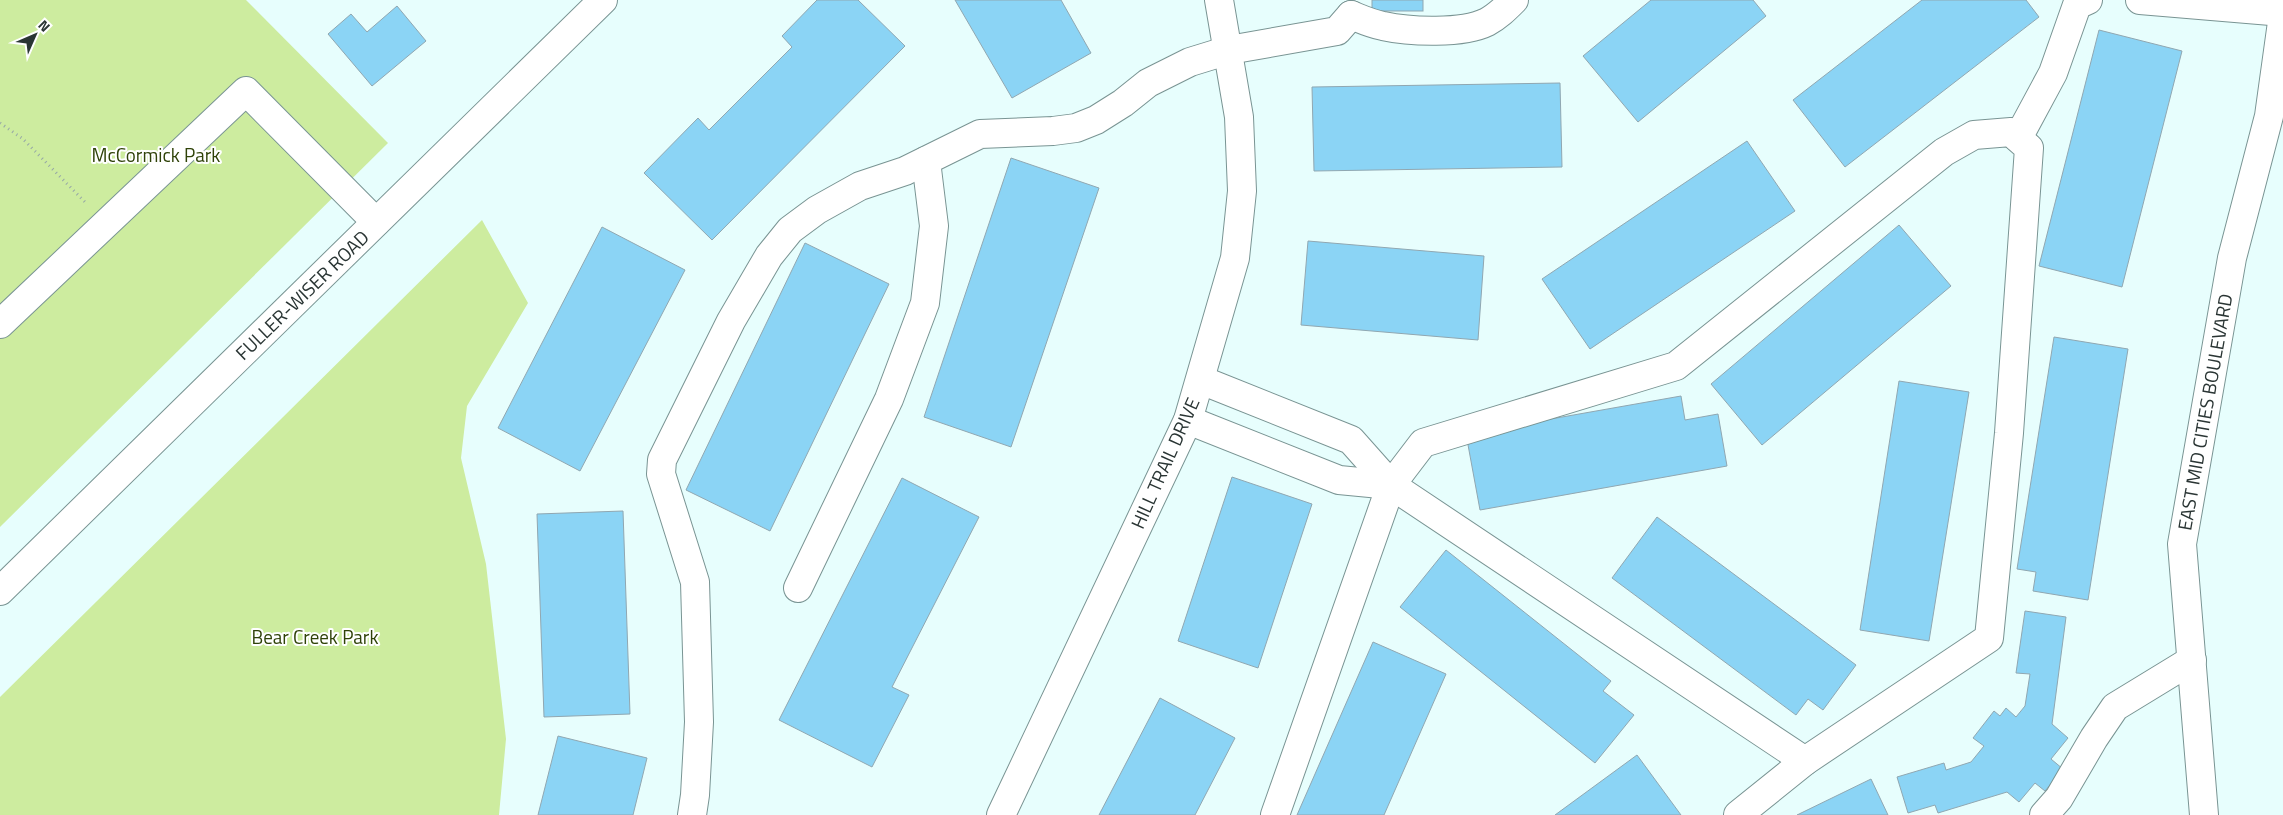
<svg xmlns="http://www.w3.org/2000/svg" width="2283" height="815" viewBox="0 0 2283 815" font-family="'Titillium Web',sans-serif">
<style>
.green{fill:#cdec9f}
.building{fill:#8bd4f5;stroke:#90a7b1}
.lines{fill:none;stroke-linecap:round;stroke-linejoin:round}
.minor-casing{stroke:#799493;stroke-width:30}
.major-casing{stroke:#799493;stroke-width:30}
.path{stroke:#96a7a6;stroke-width:3;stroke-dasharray:1 4;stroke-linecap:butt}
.minor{stroke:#fff;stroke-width:28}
.major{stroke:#fff;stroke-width:28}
.labels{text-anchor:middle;stroke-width:4;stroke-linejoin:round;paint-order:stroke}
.park-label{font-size:19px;fill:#2f4208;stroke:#fff}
.street-label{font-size:19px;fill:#2a3534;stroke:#fff}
</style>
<rect width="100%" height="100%" fill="#e7fefd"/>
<g class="green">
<path d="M0,0h246l142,143 -388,384z"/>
<path d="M482,220l46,83 -61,103 -6,52 25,106 20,175 -7,76h-499v-118z"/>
</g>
<g class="building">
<path d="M817,0h41l47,46 -193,194 -68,-67 54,-55 11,12 83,-83 -10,-11z"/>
<path d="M955,0h106l30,53 -79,45z"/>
<rect x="1372" y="0" width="51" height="11"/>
<path d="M1651,0h102l13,16 -128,106 -55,-66z"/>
<path d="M1922,0h104l13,17 -194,150 -52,-67z"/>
<path d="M397,6l29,35 -54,45 -44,-52 23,-20 16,18z"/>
<path d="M2099,30l83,21 -60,236 -83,-21z"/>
<path d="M1560,83l2,84 -248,4 -2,-84z"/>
<path d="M1747,141l48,70 -205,138 -48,-70z"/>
<path d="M1011,158l88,30 -88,259 -87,-30z"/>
<path d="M1899,225l52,61 -189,159 -51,-61z"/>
<path d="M602,227l83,43 -105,201 -82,-43z"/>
<path d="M1308,241l176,15 -6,84 -177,-15z"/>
<path d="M805,243l84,41 -119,247 -84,-41z"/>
<path d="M2054,337l74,12 -40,251 -55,-9 3,-19 -19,-3z"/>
<path d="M1899,381l70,11 -40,249 -69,-11z"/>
<path d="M1681,396l4,24 33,-6 9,52 -247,44 -14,-76z"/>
<path d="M1232,477l80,27 -54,164 -80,-27z"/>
<path d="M902,478l77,39 -87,170 17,8 -37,72 -93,-47z"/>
<path d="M623,511l7,203 -86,3 -7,-203z"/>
<path d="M1657,517l199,148 -33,45 -15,-11 -12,16 -184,-137z"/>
<path d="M1446,550l165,131 -8,10 31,24 -39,48 -195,-156z"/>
<path d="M2025,611l41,6 -14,107 16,14 -17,21 12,10 -18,22 -10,-8 -16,19 -12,-10 -69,21 -3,-8 -27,8 -11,-36 47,-14 2,7 25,-8 13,-16 -11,-8 21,-27 6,5 6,-8 10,9 9,-11 5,-32 -14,-1z"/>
<path d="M1373,642l73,32 -62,141h-87z"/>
<path d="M1160,698l75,40 -40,77h-96z"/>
<path d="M558,736l89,22 -14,57h-95z"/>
<path d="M1637,755l44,60h-126z"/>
<path d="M1871,779l17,36h-91z"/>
</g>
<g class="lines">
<g class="minor-casing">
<g id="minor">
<path d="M2140,0l143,12"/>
<path d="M1351,15c10,4 21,9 32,11 27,6 80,8 104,-4 11,-6 18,-13 27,-22"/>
<path d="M2018,138l35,-65 24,-68 11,-5"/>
<path d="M0,324l246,-233 130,131"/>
<path d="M1201,380l150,60 40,45 414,276"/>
<path d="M1188,420l151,60 52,5"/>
<path d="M798,588l91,-189 36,-96 9,-77 -8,-65"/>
<path d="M0,591l603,-591"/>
<path d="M692,815l3,-20 4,-73 -4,-140 -34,-108 1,-14 69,-139 38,-65 21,-26 27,-20 43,-24 45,-15 75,-37 73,-3 23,-3 20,-8 27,-17 25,-20 42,-21 39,-12 108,-19 14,-16"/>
<path d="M1001,815l187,-395 47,-162 7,-67 -3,-74 -20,-117"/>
<path d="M1275,815l116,-330 32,-42 253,-77 268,-214 30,-17 37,-3 18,16 -20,285 -20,205 -184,123 -67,54"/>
<path d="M2044,815l15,-17 35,-60 21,-31 77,-47"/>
</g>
</g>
<g class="major-casing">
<path id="major" d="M2204,815l-22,-271 50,-286 37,-142 14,-101"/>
</g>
<path class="path" d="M0,123l23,16 62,63"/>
<use href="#minor" class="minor"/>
<use href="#major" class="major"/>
</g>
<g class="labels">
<g class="park-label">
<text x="156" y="162">McCormick Park</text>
<text x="315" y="644">Bear Creek Park</text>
</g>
<g class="street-label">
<text transform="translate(302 295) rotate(-44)" y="7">FULLER-WISER ROAD</text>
<text transform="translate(2205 412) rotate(-80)" y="7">EAST MID CITIES BOULEVARD</text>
<text transform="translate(1165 463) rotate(-66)" y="7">HILL TRAIL DRIVE</text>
</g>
</g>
<g transform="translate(35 35) rotate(45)" stroke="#ffffff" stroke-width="4" paint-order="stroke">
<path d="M0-4L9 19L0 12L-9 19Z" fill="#2a3534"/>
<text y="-8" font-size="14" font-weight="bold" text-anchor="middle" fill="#2a3534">N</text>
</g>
</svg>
